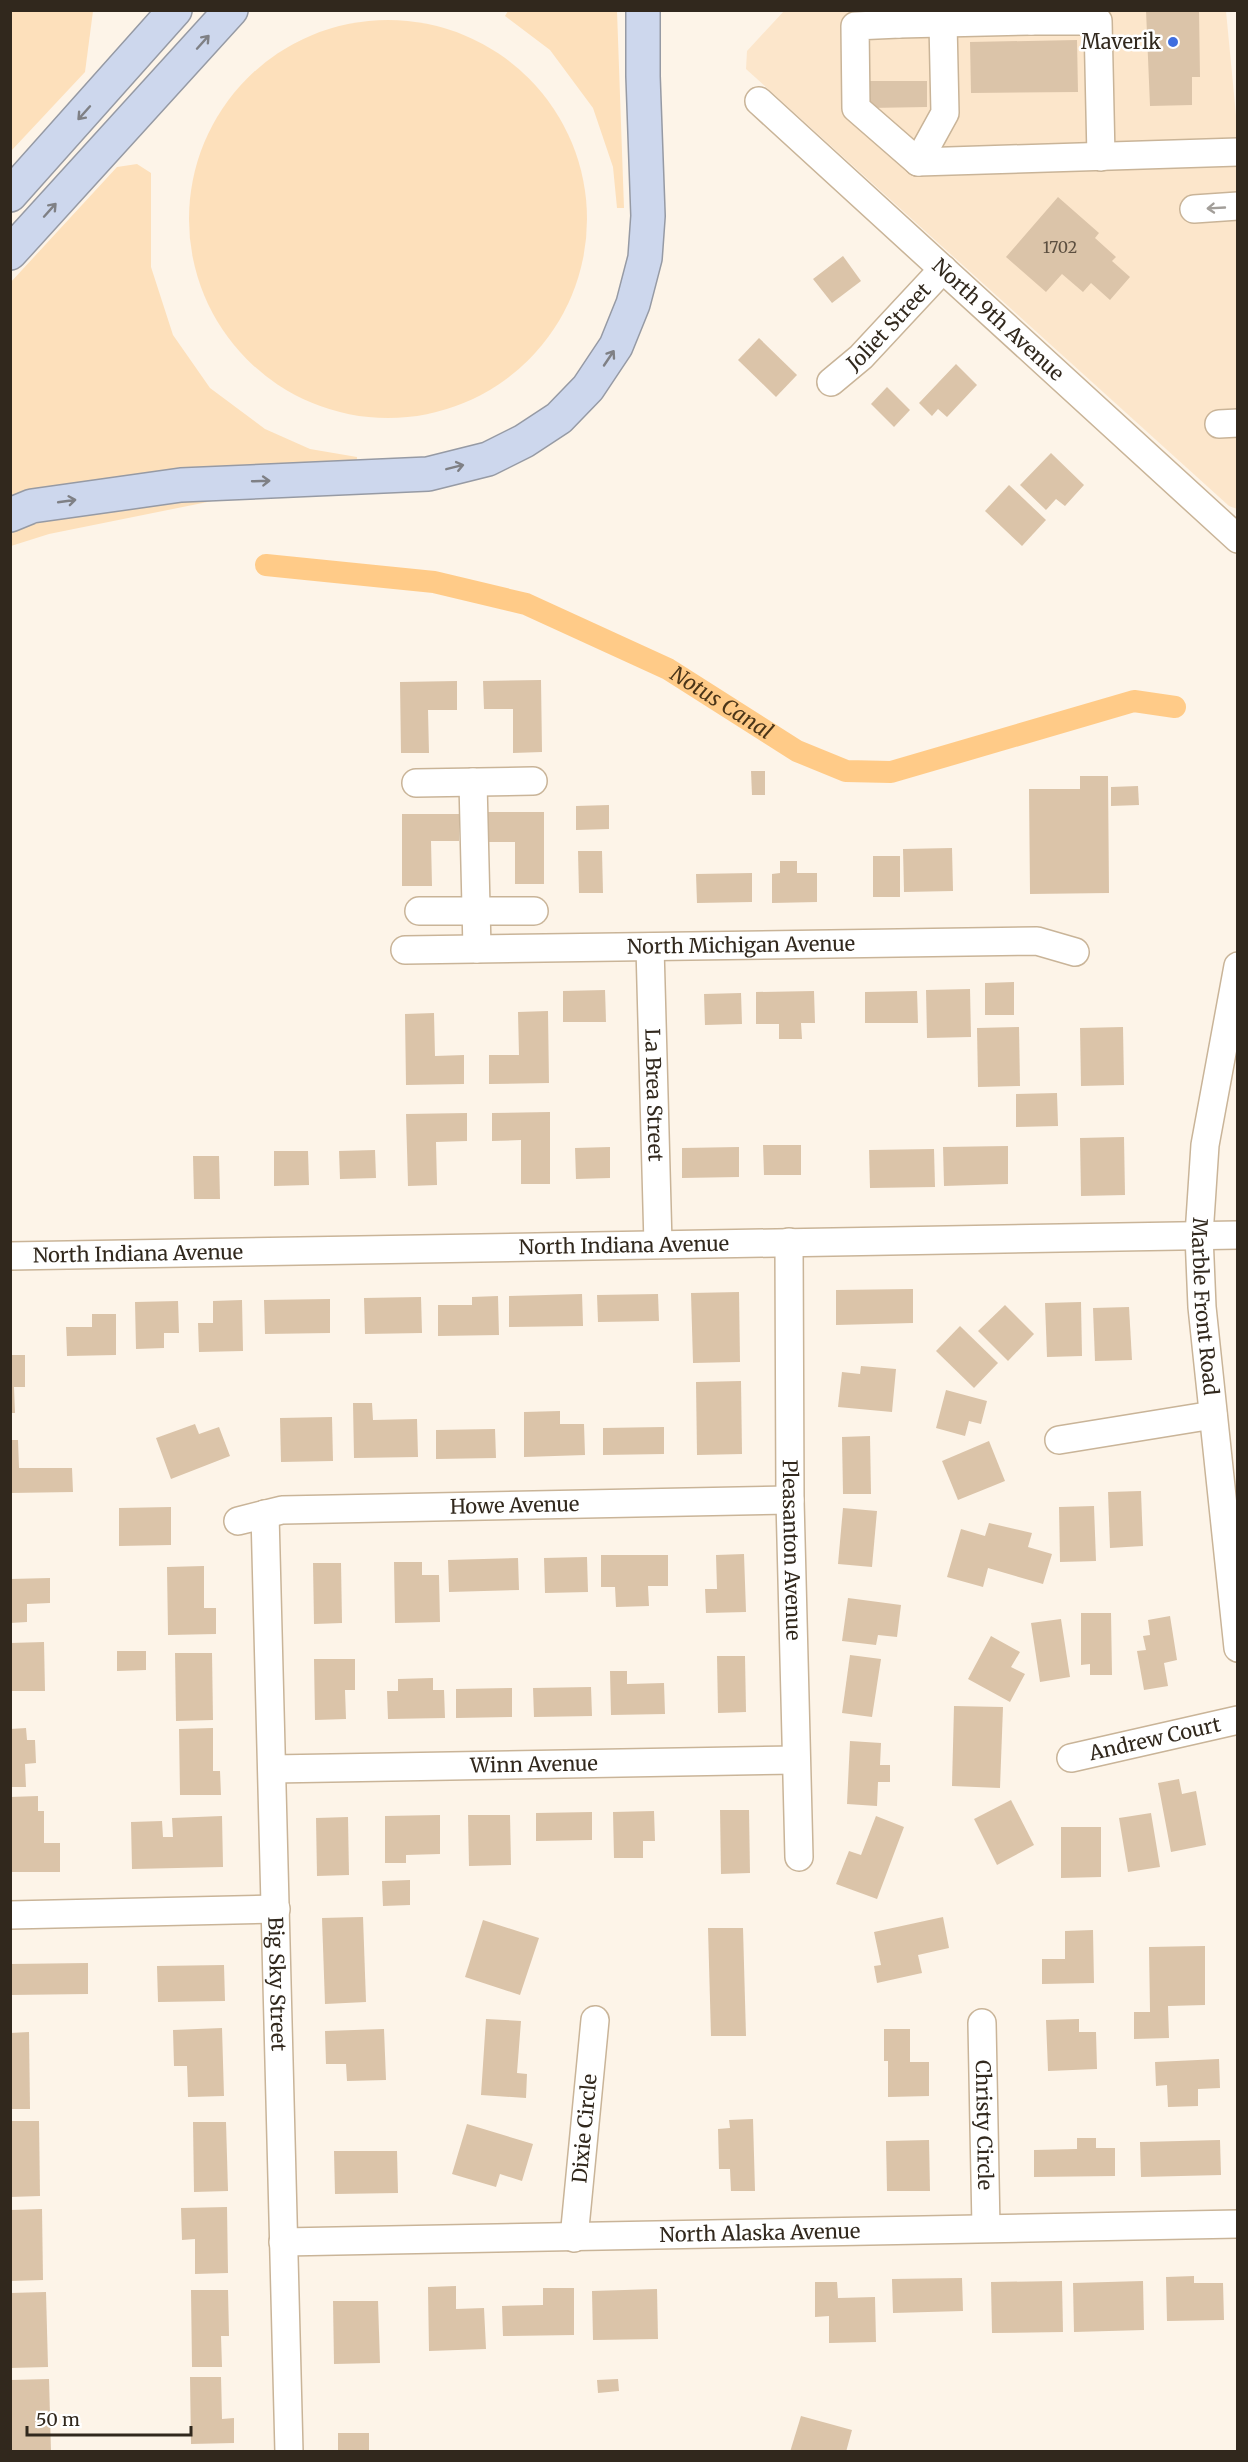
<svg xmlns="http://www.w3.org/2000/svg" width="1248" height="2462" viewBox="0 0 1248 2462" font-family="Merriweather,serif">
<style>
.built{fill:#fce6cb}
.green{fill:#fde0bb}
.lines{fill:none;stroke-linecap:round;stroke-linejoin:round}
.canal{stroke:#ffcb88;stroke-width:22}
.building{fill:#dbc4a9}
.minor-casing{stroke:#c9b498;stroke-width:30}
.highway-casing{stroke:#969aa4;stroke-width:36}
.minor{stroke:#fff;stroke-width:27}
.highway{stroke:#cdd7ed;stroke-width:33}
.oneway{stroke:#7f8085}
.oneway2{stroke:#a29e99}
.poi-dot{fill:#3f6edf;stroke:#fff;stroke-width:2}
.labels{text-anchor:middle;stroke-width:5;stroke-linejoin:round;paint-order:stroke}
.number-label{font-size:16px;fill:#5c4f40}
.poi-label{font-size:20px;fill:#31281d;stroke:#fff;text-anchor:end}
.street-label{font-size:20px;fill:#31281d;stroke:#fff}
.water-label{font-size:21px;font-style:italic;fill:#4b3518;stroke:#fff}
</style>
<rect width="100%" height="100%" fill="#fdf4e8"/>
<path class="built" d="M784,11h442l12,125 -1,373 -8,-3 -483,-437 1,-18z"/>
<g class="green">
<path d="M11,10l82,1 -8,61 -74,79z"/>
<path d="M508,11h109l7,197h-7l-4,-41 -20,-59 -43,-58 -45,-34z"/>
<circle cx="388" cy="219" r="199"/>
<path d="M137,164l14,9v94l22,68 37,53 55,41 45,20 47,8 -1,15 -307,62 -38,12 -1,-263 107,-116z"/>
</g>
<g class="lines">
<path class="canal" id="s1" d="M266,565l168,17 92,22 142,65 129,82 49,20 45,1 243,-71 41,6"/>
</g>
<g class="building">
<path d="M1146,10h53l1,67h-8v28l-42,1z"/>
<path d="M1077,40l1,52 -107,1 -1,-51z"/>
<path d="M869,81h58v26l-58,1z"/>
<path d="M1058,197l41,36 -4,5 21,19 -4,4 18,16 -20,23 -19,-17 -8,9 -21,-18 -16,18 -40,-35z"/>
<path d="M843,256l18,25 -29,22 -19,-24z"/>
<path d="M759,338l38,37 -21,22 -38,-37z"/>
<path d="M956,364l21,21 -30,32 -9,-8 -6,7 -13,-13z"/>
<path d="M887,387l23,23 -16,17 -23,-23z"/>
<path d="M1051,453l33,32 -19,21 -9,-7 -10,11 -26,-25z"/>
<path d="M1009,485l37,35 -24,26 -37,-35z"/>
<path d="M541,680l1,72 -29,1v-44h-29l-1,-28z"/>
<path d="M457,681v29h-29l1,43h-28l-1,-71z"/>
<path d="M751,771h14v24h-13z"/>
<path d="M1080,776h28l1,117 -79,1 -1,-105h51z"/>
<path d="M1138,786l1,19 -28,1v-19z"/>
<path d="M609,805v24l-33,1v-24z"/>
<path d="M486,812h58v72h-29v-42h-29z"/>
<path d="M402,814h57v27h-28l1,45h-30z"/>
<path d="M952,848l1,43 -49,1 -1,-43z"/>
<path d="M578,851h24l1,42h-24z"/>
<rect x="873" y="856" width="27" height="41"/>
<path d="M780,861h17v12h20v29l-45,1v-29l8,-1z"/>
<path d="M752,873v29l-55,1 -1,-29z"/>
<path d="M1014,982v33h-29v-32z"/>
<path d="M970,989l1,48 -44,1 -1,-48z"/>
<path d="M605,990l1,32h-43v-31z"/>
<path d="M814,991l1,32h-14l1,16h-23v-15h-23v-32z"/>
<path d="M917,991l1,32h-53v-31z"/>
<path d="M741,993l1,31 -37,1 -1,-31z"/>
<path d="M548,1011l1,72 -60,1v-29h30l-1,-43z"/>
<path d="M434,1013l1,43 29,-1v29l-58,1 -1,-71z"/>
<path d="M1019,1027l1,59 -42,1 -1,-59z"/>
<path d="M1123,1027l1,58 -43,1 -1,-58z"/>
<path d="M1057,1093l1,33 -42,1v-33z"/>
<path d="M550,1112v72h-29v-44l-29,1v-28z"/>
<path d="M467,1113v28l-31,1 1,43 -29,1 -2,-72z"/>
<path d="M1124,1137l1,58 -44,1 -1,-58z"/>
<path d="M763,1145h38v30h-37z"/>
<path d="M1008,1146v38l-64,2 -1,-39z"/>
<path d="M610,1147v31l-34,1 -1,-31z"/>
<path d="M739,1147v30l-57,1v-30z"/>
<path d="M934,1149l1,38 -65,1 -1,-38z"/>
<path d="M375,1150l1,28 -36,1 -1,-28z"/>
<path d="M274,1151h34l1,34 -35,1z"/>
<path d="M193,1156h26l1,43h-26z"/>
<path d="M913,1289v34l-77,2v-35z"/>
<path d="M739,1292l1,70 -47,1 -2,-70z"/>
<path d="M582,1294l1,32 -74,1v-31z"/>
<path d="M658,1294l1,27 -61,1 -1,-27z"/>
<path d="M498,1296l1,39 -61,1v-31h34v-8z"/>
<path d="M421,1297l1,36 -57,1 -1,-36z"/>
<path d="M330,1299v34l-65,1 -1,-34z"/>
<path d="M242,1300l1,51 -44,1 -1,-29h15v-22z"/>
<path d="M178,1301l1,32h-15v15l-28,1 -1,-47z"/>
<path d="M1081,1302l1,54 -35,1 -2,-54z"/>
<path d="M1005,1305l29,29 -26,27 -30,-30z"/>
<path d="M1129,1307l3,53 -37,1 -2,-53z"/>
<path d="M92,1314h24v41l-49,1 -1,-29h26z"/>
<path d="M960,1326l38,37 -24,25 -38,-37z"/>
<path d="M10,1355h15v32h-11l1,26h-5z"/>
<path d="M861,1366l35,3 -4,43 -54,-5 4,-35 18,2z"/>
<path d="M741,1381l1,73 -45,1 -1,-73z"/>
<path d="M946,1390l41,11 -6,23 -12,-3 -4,15 -29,-8z"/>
<path d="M353,1403h19l1,17 44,-1 1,38 -64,1z"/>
<path d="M560,1411v13h24l1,31 -61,2v-45z"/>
<path d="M332,1417l1,44 -52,1 -1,-44z"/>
<path d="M195,1424l4,10 20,-7 11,29 -59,23 -15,-41z"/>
<path d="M664,1427v27l-61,1v-27z"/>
<path d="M495,1429l1,29 -60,1v-29z"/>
<path d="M870,1436l1,58h-28l-1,-57z"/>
<path d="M10,1440h8l1,28h53l1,24 -63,1z"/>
<path d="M989,1441l16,40 -47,19 -16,-39z"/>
<path d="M1141,1491l2,55 -33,2 -2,-56z"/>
<path d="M1094,1506l2,55 -36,1 -1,-55z"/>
<path d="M171,1507v38l-52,1v-38z"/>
<path d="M843,1508l34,3 -5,56 -34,-3z"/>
<path d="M989,1523l43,10 -4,14 24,7 -9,30 -55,-16 -5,19 -36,-10 14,-48 24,7z"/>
<path d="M744,1554l2,58 -40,1 -1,-24h12l-1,-34z"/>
<path d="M601,1555h67v31h-20l1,20 -33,1 -1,-20h-14z"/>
<path d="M587,1557l1,35 -43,1 -1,-35z"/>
<path d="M518,1558l1,32 -70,2 -1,-32z"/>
<path d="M394,1562h28v13h17l1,47 -45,1z"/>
<path d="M313,1563h28l1,60 -28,1z"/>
<path d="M204,1566v42h12v26l-48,1 -1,-68z"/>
<path d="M50,1578v25l-23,1v18l-17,1v-44z"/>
<path d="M848,1598l53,7 -4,32 -19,-2 -2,10 -34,-4z"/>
<path d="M1081,1613h30l1,62h-22v-11l-9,1z"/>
<path d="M1170,1616l7,44 -13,3 4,23 -24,4 -7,-39 9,-1 -3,-14 7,-1 -2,-15z"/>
<path d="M1061,1619l9,58 -30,5 -9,-59z"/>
<path d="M991,1636l29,16 -9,15 14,7 -15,28 -42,-23z"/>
<path d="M44,1642l1,49h-35v-48z"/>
<path d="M117,1651h29v19l-29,1z"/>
<path d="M175,1653h37l1,67 -37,1z"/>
<path d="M850,1655l31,4 -9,58 -30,-4z"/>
<path d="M717,1656h28l1,56 -28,1z"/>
<path d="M314,1659h41v31h-10l1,29 -31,1z"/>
<path d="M610,1671h17v13l37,-1 1,31 -54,1z"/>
<path d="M433,1678v12h11l1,28 -57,1 -1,-28h11v-12z"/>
<path d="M591,1687l1,29 -58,1 -1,-29z"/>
<path d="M512,1688v29l-56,1v-29z"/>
<path d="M954,1706l49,1 -3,81 -48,-2z"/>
<path d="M26,1728l1,12h8l1,23 -11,1 1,23h-16v-58z"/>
<path d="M213,1728v43h7l1,24h-41l-1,-66z"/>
<path d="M850,1741l31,2 -1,22h10v17h-12l-1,24 -30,-2z"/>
<path d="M1179,1779l3,15 14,-3 10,54 -35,7 -13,-69z"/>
<path d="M38,1796v15h6v32h16v29h-50v-75z"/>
<path d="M1011,1800l23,45 -37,20 -23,-46z"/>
<path d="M720,1810h29l1,63 -29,1z"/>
<path d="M654,1811l1,30h-12v17h-29l-1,-46z"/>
<path d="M592,1812v28l-56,1v-28z"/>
<path d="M1151,1813l9,54 -32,5 -9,-54z"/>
<path d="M440,1815v39l-34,1v8h-21v-47z"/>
<path d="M468,1815h42l1,50 -42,1z"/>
<path d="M222,1816l1,51 -91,2 -1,-47 31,-1 1,16h10l-1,-19z"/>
<path d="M876,1816l28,11 -27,72 -41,-15 13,-33 12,4z"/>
<path d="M348,1817l1,58 -32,1 -1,-58z"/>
<path d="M1061,1827h40v50l-40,1z"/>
<path d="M410,1880v25l-27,1 -1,-25z"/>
<path d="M363,1917l3,85 -41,2 -3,-86z"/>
<path d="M943,1917l6,31 -31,7 4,18 -45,10 -3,-17 7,-1 -7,-33z"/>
<path d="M483,1920l56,18 -19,57 -55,-18z"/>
<path d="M708,1928h35l3,108h-35z"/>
<path d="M1093,1930l1,53 -52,1v-25h23v-28z"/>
<path d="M1205,1946v59l-37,1 1,32 -35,1v-27h16l-1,-65z"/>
<path d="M88,1963v31l-78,1v-31z"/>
<path d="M224,1965l1,36 -67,1 -1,-36z"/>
<path d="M486,2019l35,2 -4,52 10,1 -1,24 -45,-3z"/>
<path d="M1079,2019v13h17l1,37 -49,2 -2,-51z"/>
<path d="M222,2028l2,68 -36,1 -1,-31h-13l-1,-36z"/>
<path d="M384,2029l2,51 -39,1 -1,-17h-20l-1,-33z"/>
<path d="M884,2029h26v33h19v34l-41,1v-36h-4z"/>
<path d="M29,2032l1,77h-20v-76z"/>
<path d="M1219,2059l1,29 -22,1v17l-30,1 -1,-22 -11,1 -1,-24z"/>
<path d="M753,2119l2,72h-24l-1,-22h-11l-1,-40 12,-1 -1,-8z"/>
<path d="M10,2121h29l1,75 -30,1z"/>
<path d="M193,2122h33l2,69 -34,1z"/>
<path d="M467,2124l66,20 -11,37 -22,-7 -4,13 -44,-13z"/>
<path d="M1077,2138h19v10h19v28l-81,1v-27l43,-1z"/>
<path d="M929,2140l1,51h-43l-1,-50z"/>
<path d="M1220,2140l1,35 -80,2 -1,-35z"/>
<path d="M334,2151h63l1,42 -63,1z"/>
<path d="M227,2207l1,66 -33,1v-35l-13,1 -1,-32z"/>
<path d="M42,2209l1,71 -33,1v-71z"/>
<path d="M1194,2276v7h29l1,37 -57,1 -1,-44z"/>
<path d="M962,2278l1,33 -70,2 -1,-34z"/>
<path d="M1062,2281l1,51 -71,1 -1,-51z"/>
<path d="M1143,2281l1,49 -70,2 -1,-49z"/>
<path d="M815,2282h22l1,16 37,-1 1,45 -47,1v-27l-14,1z"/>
<path d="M456,2286v23l28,-1 2,41 -57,2 -1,-64z"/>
<path d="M543,2288h31v47l-71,1 -1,-30 41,-1z"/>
<path d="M657,2289l1,50 -65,1 -1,-49z"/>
<path d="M191,2290h37l1,46h-8l1,31h-30z"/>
<path d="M46,2292l2,75 -38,1v-75z"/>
<path d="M333,2301h45l2,62 -46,1z"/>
<path d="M190,2377h31l1,42 12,-1v25l-43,1z"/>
<path d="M49,2379l2,73h-41v-72z"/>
<path d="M618,2379l1,12 -21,2 -1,-13z"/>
<path d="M801,2416l51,14 -6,22h-56z"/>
<rect x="338" y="2433" width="31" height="19"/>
</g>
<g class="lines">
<g class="minor-casing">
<g id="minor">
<path d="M899,10v14l132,-3v-11"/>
<path d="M1031,21h67l3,136"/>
<path d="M899,24l-44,2 1,82 62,54 320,-10"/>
<path id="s2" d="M759,101l479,438"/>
<path d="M918,162l27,-49 -2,-90"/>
<path d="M1194,209l44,-3"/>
<path id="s3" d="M831,382l30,-25 82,-88"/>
<path d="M1219,424l19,-1"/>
<path d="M473,782l4,167"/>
<path d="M416,783l117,-2"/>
<path d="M419,911h115"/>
<path id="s4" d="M650,947l8,297"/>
<path id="s5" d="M405,950l632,-9 38,11"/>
<path id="s6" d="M1238,966l-33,179 -6,90 3,72 36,341"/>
<path id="s7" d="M789,1242l1,258 9,357"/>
<path id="s8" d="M10,1256l1228,-21"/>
<path d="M1059,1440l154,-25"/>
<path id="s9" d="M265,1514l24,938"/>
<path id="s10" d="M238,1521l44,-11 508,-10"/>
<path id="s11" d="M1071,1758l167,-38"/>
<path id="s12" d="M272,1769l524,-9"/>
<path d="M10,1915l266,-6"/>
<path id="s13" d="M982,2023l4,205"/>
<path id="s14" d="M574,2238l21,-218"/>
<path id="s15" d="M283,2242l955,-18"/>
</g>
</g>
<g class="highway-casing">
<g id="highway">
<path d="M10,195l165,-185"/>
<path d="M10,253l221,-243"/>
<path d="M10,515l22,-9 149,-21 247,-11 60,-15 36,-18 35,-23 29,-30 28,-42 17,-42 12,-46 3,-42 -5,-140v-66"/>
</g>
</g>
<use href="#minor" class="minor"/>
<use href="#highway" class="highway"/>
</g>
<defs><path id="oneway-shaft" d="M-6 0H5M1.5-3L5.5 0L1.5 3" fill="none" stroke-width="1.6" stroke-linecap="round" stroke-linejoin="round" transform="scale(1.5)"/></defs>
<g class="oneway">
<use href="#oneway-shaft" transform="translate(203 42) rotate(-48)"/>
<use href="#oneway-shaft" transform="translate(84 113) rotate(132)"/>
<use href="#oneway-shaft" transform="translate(50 210) rotate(-48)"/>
<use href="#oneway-shaft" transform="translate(609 358) rotate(-56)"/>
<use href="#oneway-shaft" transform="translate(455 467) rotate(-14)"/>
<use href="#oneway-shaft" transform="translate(261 481) rotate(-2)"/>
<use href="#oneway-shaft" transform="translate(67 501) rotate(-8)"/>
</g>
<use class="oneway2" href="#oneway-shaft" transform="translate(1216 208) rotate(177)"/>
<circle class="poi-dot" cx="1173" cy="42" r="6"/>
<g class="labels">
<g class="number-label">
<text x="1060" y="253">1702</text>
</g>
<g class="poi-label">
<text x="1161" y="49">Maverik</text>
</g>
<g class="street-label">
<text dy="7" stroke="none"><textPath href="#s2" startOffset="324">North 9th Avenue</textPath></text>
<text dy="7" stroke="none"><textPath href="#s3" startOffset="80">Joliet Street</textPath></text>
<text dy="7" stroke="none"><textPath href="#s5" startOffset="336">North Michigan Avenue</textPath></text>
<text dy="7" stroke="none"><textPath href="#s4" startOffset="148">La Brea Street</textPath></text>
<text dy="7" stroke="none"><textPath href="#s8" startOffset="614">North Indiana Avenue</textPath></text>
<text dy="7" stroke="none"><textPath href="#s8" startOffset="128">North Indiana Avenue</textPath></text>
<text dy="7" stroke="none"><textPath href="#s6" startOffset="344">Marble Front Road</textPath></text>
<text dy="7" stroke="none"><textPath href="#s10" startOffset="278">Howe Avenue</textPath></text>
<text dy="7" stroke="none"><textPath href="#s7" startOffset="308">Pleasanton Avenue</textPath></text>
<text dy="7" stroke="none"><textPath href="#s11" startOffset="86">Andrew Court</textPath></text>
<text dy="7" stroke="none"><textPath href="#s12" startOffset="262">Winn Avenue</textPath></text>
<text dy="7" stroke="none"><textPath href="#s9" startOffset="470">Big Sky Street</textPath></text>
<text dy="7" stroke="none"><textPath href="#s13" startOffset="102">Christy Circle</textPath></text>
<text dy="7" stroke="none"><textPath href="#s14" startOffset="110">Dixie Circle</textPath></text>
<text dy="7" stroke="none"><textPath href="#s15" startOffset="477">North Alaska Avenue</textPath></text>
</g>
<g class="water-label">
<text dy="7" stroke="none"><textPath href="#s1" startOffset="483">Notus Canal</textPath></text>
</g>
</g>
<rect width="1248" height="2462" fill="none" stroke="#31281d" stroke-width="24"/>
<path d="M27 2426v9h164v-9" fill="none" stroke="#31281d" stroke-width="3"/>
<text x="36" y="2426" font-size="18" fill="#31281d" stroke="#ffffff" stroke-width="4.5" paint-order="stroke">50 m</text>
</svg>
